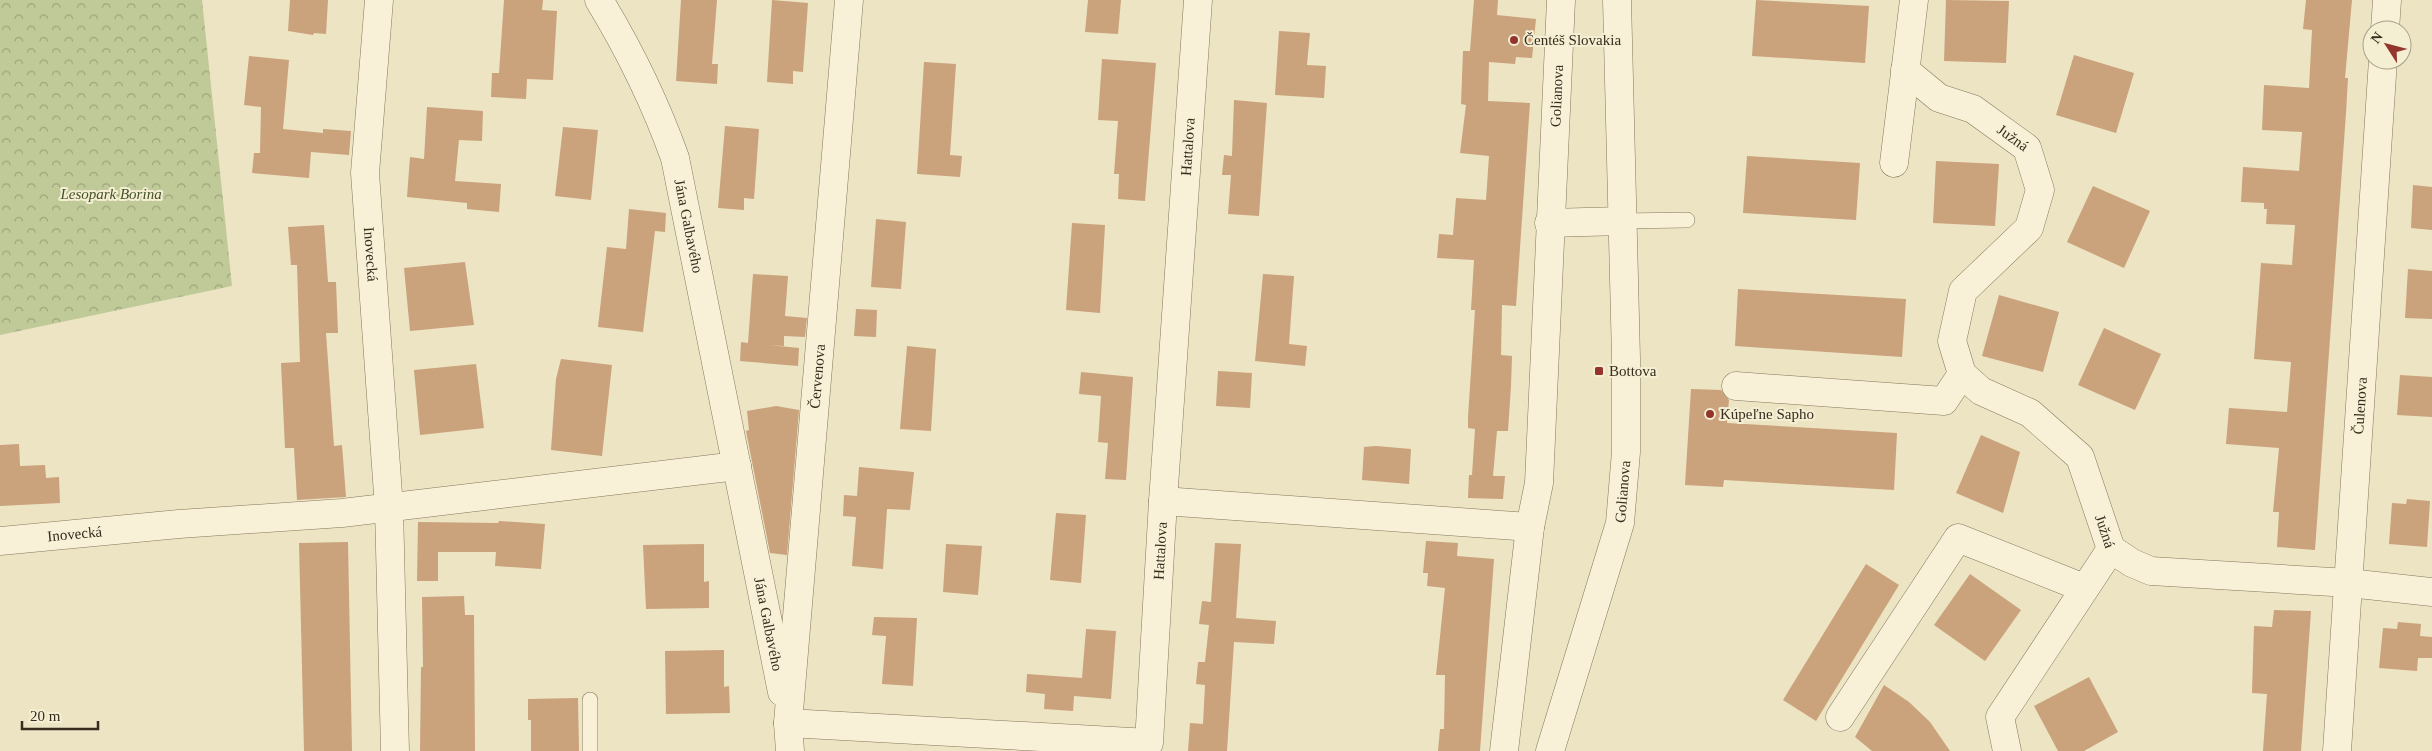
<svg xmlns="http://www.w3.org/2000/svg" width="2432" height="751" viewBox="0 0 2432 751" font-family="'Times New Roman',serif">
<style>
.forest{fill:url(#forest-crowns)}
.building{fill:#caa27b}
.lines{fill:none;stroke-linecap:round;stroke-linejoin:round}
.service-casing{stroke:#86765b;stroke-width:16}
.minor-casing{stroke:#86765b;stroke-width:29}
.tertiary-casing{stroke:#86765b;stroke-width:29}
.service{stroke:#f8f1d7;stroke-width:15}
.minor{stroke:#f8f1d7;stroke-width:28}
.tertiary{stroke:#f8f1d7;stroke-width:28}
.poi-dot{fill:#94352d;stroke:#f4eed3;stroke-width:2}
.labels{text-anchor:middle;stroke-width:4;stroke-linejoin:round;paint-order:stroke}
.poi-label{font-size:15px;fill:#372c1e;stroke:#f4eed3;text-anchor:start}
.street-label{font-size:15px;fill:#372c1e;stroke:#f4eed3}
.park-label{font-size:15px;font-style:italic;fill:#435326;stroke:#f4eed3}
</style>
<defs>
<pattern id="forest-crowns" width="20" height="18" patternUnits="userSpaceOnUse" patternTransform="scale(1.25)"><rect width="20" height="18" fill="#c0ca98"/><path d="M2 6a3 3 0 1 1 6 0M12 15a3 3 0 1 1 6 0" fill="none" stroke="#9da47b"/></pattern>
</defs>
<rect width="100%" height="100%" fill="#ede4c4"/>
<path class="forest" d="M0,0h202l30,286 -232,49z"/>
<g class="building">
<path d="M290,0h38l-2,34 -12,-1 -1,2 -25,-4z"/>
<path d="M504,0h39l-1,10 15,1 -4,69 -26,-1 -1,20 -35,-2 1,-24h7z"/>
<path d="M681,0h36l-5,64h6l-1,20 -41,-3z"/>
<path d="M772,0l36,3 -5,69 -10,-1v13l-26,-2z"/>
<path d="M1088,0h33l-3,34 -33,-2z"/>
<path d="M1474,0h24l-1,15 39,4 -4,39 -16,-1 -1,7 -26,-2 -1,39 42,2 -14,203 -14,-1 -1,50 11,1 -1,30 -3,45h-11l-4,45h12l-2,23 -35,-1 1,-23h3l3,-46 -7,-1v-11l7,-107h-4l3,-50 -37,-2 2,-24 14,1 3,-37 30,2 3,-44 -29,-3 6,-48 -5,-1 2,-53h7z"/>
<path d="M1756,0l113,6 -4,57 -113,-7z"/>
<path d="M1946,0l63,1 -3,62 -62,-2z"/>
<path d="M2306,0h46l-7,78h3l-2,35 -31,437 -38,-3 2,-35h-6l6,-64 -53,-4 3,-36 58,4 4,-50 -37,-3 7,-96 31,2 3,-40 -29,-1 1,-15h-3v-6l-23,-1 2,-35 56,4 3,-39 -40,-2 2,-45 45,3 3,-58 -9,-1z"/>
<path d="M1279,31l31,2 -3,32 19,1 -2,32 -49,-3z"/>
<path d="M2074,55l60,18 -18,60 -60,-18z"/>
<path d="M249,56l40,4 -6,69 40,4v-4l28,2 -2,24 -38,-3 -2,26 -57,-5 2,-20h6l1,-46 -17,-2z"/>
<path d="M1102,59l54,4 -11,138 -27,-2 1,-25h-5l4,-53 -20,-1z"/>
<path d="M924,62l32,2 -6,91 12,1 -2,21 -43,-3z"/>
<path d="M1234,100l33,3 -8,113 -31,-2 3,-39h-9l2,-20 8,1z"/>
<path d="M427,107l56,4 -1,30 -23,-1 -4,41 46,3 -2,28 -32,-3v-6l-60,-6 3,-40 14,2z"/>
<path d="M725,126l34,3 -5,70 -10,-1v12l-26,-2z"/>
<path d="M563,127l35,3 -7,70 -36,-4z"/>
<path d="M1747,156l113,7 -4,57 -113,-7z"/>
<path d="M1936,161l63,3 -4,62 -62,-3z"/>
<path d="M2413,185l19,2v43l-21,-2z"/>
<path d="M2093,186l57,25 -26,57 -57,-26z"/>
<path d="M629,209l37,4 -1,19 -10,-1 -12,101 -45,-5 9,-80 19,2z"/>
<path d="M876,219l30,3 -5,67 -30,-2z"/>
<path d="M1072,223l33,2 -5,88 -34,-3z"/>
<path d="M324,225l4,57h8l2,51h-12l8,113 8,-1 4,52 -49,3 -3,-52h-9l-4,-85 19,-1 -3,-97h-6l-3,-38z"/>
<path d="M465,262l9,63 -64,6 -6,-63z"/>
<path d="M2408,269l24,2v48l-27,-1z"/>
<path d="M753,274l35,2 -3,40 22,2 -2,19 -21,-1v10l-15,-1 30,3 -1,18 -58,-5 1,-19 7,1z"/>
<path d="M1263,274l31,2 -5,68 18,2 -2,20 -50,-5z"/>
<path d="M1738,289l168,10 -4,58 -167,-11z"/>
<path d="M1999,295l60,17 -16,60 -61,-16z"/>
<path d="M856,309l21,1 -1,27 -22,-1z"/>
<path d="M2104,328l57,26 -26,56 -57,-25z"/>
<path d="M907,346l29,3 -5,82 -31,-2z"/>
<path d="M561,359l51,6 -10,91 -51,-6 5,-71z"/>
<path d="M476,364l8,64 -64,7 -6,-65z"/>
<path d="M1218,371l34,2 -2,35 -34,-2z"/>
<path d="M1081,372l52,5 -7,103 -21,-1 3,-36 -10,-1 3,-46 -22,-2z"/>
<path d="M2400,375l32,2v40l-35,-2z"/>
<path d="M1691,389l30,1 8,10 -2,23 170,10 -3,57 -170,-10 -1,7 -38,-2z"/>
<path d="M776,406l23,4 -12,145 -17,-2 -24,-122 3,-1 -2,-19z"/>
<path d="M1981,435l39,17 -17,61 -47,-20z"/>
<path d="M19,444l1,22 25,-1 1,13 13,-1 1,26 -60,3v-61z"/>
<path d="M1376,446l35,3 -2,35 -47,-4 2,-33z"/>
<path d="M859,467l55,5 -4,38 -23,-1 -4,60 -31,-3 4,-49 -13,-1 1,-21 13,1z"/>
<path d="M2407,499l23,2 -3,46 -38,-3 3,-41 14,1z"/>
<path d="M1056,513l30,2 -5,68 -31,-3z"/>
<path d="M499,521l46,3 -4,45 -46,-3 1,-14h-58v29h-21l1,-59 80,1z"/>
<path d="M1426,541l32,2 -1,13 37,3 -14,192h-42l2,-22h4l1,-54h-9l9,-87 -18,-2 1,-13h-5z"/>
<path d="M348,542l4,209h-48l-5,-208z"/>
<path d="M1215,543l26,1 -5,74 40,3 -2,23 -40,-2 -7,109h-39l2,-28 13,1 2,-39 -9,-1 2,-22h7l4,-37 -10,-1 3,-23 9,1z"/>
<path d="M704,544v38l5,-1v27l-63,1 -3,-64z"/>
<path d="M946,544l36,2 -4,49 -35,-3z"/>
<path d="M1866,564l33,21 -83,136 -33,-21z"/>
<path d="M1970,574l51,36 -36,51 -51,-36z"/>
<path d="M464,596l1,19h9l1,136h-55l1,-84h2l-1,-70z"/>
<path d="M2274,610l37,1 -10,140h-38l4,-57 -15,-1 2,-67 18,1z"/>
<path d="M874,617l43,1 -4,68 -31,-2 4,-48 -14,-1z"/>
<path d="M2398,622l23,2 -1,12 12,1v21h-14l-1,13 -38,-3 4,-40 14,1z"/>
<path d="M1086,629l30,2 -5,68 -37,-3 -1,15 -29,-2 1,-15 -19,-2 1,-18 55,4z"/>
<path d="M724,650v37l5,-1 1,27 -64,1 -1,-63z"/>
<path d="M2089,677l29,55 -34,19h-26l-24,-45z"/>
<path d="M1884,685l25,17 21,20 20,29h-78l-17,-14z"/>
<path d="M578,698l1,53h-48v-31h-3v-21z"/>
</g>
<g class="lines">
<g class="service-casing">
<g id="service">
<path d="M1622,221l65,-1"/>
<path d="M590,751v-51"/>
</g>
</g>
<g class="minor-casing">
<g id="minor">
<path id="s1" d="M379,0l-14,173 24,335 6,243"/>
<path id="s2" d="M599,0c31,51 56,102 76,158l107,534"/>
<path d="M2385,30l2,-30"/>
<path id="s3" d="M1905,70l34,28 34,11 54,39 13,42 -11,38 -66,63 -11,50 10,33 19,17 49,22 50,44 31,92 -111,168 7,34"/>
<path d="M1894,163l20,-163"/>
<path d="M1549,223l73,-2"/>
<path d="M1736,386l208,15 18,-27"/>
<path d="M1163,501l367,26"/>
<path id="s4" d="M0,541l179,-17 163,-11 395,-47"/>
<path d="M2111,549l21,14 19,8 198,12 83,9"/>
<path d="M1840,717l118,-179 126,50"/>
<path id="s5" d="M788,723l361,20 14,-242 35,-501"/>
<path id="s6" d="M790,751l-2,-28 61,-723"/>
<path id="s7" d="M1504,751l26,-224 9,-44 22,-483"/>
<path id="s8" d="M2337,751l46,-691"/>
</g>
</g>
<g class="tertiary-casing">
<g id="tertiary">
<path id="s9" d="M1550,751l70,-228 6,-71v-94l-9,-358"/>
</g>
</g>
<use href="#service" class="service"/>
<use href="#minor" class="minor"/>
<use href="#tertiary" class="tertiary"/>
</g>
<g class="poi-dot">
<circle cx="1514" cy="40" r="5"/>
<rect x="1594" y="366" width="10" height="10" rx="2.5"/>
<circle cx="1710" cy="414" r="5"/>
</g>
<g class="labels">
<g class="poi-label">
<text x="1524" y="45">Čentéš Slovakia</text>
<text x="1609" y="376">Bottova</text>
<text x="1720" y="419">Kúpeľne Sapho</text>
</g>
<g class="street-label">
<text dy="5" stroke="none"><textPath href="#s7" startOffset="658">Golianova</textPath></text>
<text dy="5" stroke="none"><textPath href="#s3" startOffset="129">Južná</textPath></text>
<text dy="5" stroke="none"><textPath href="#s5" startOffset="959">Hattalova</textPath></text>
<text dy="5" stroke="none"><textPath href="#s2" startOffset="245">Jána Galbavého</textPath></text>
<text dy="5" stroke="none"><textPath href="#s1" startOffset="255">Inovecká</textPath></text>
<text dy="5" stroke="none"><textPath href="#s6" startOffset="376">Červenova</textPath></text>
<text dy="5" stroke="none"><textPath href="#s8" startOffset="346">Čulenova</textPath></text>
<text dy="5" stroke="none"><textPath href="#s9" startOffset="270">Golianova</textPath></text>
<text dy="5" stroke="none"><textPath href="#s3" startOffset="631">Južná</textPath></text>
<text dy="5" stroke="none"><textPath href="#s4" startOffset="75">Inovecká</textPath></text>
<text dy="5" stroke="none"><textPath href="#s5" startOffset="554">Hattalova</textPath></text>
<text dy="5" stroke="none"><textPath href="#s2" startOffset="651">Jána Galbavého</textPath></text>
</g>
<g class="park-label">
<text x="111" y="199">Lesopark Borina</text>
</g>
</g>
<g transform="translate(2387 45) rotate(306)"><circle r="24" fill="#f4eed3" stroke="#a8a08b"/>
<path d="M0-4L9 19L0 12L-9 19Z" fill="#94352d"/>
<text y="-8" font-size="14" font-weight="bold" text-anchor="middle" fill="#372c1e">N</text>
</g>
<path d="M22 721v8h76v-8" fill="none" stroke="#372c1e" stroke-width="2.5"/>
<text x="30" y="721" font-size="15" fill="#372c1e" stroke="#f4eed3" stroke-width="4" paint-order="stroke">20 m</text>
</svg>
